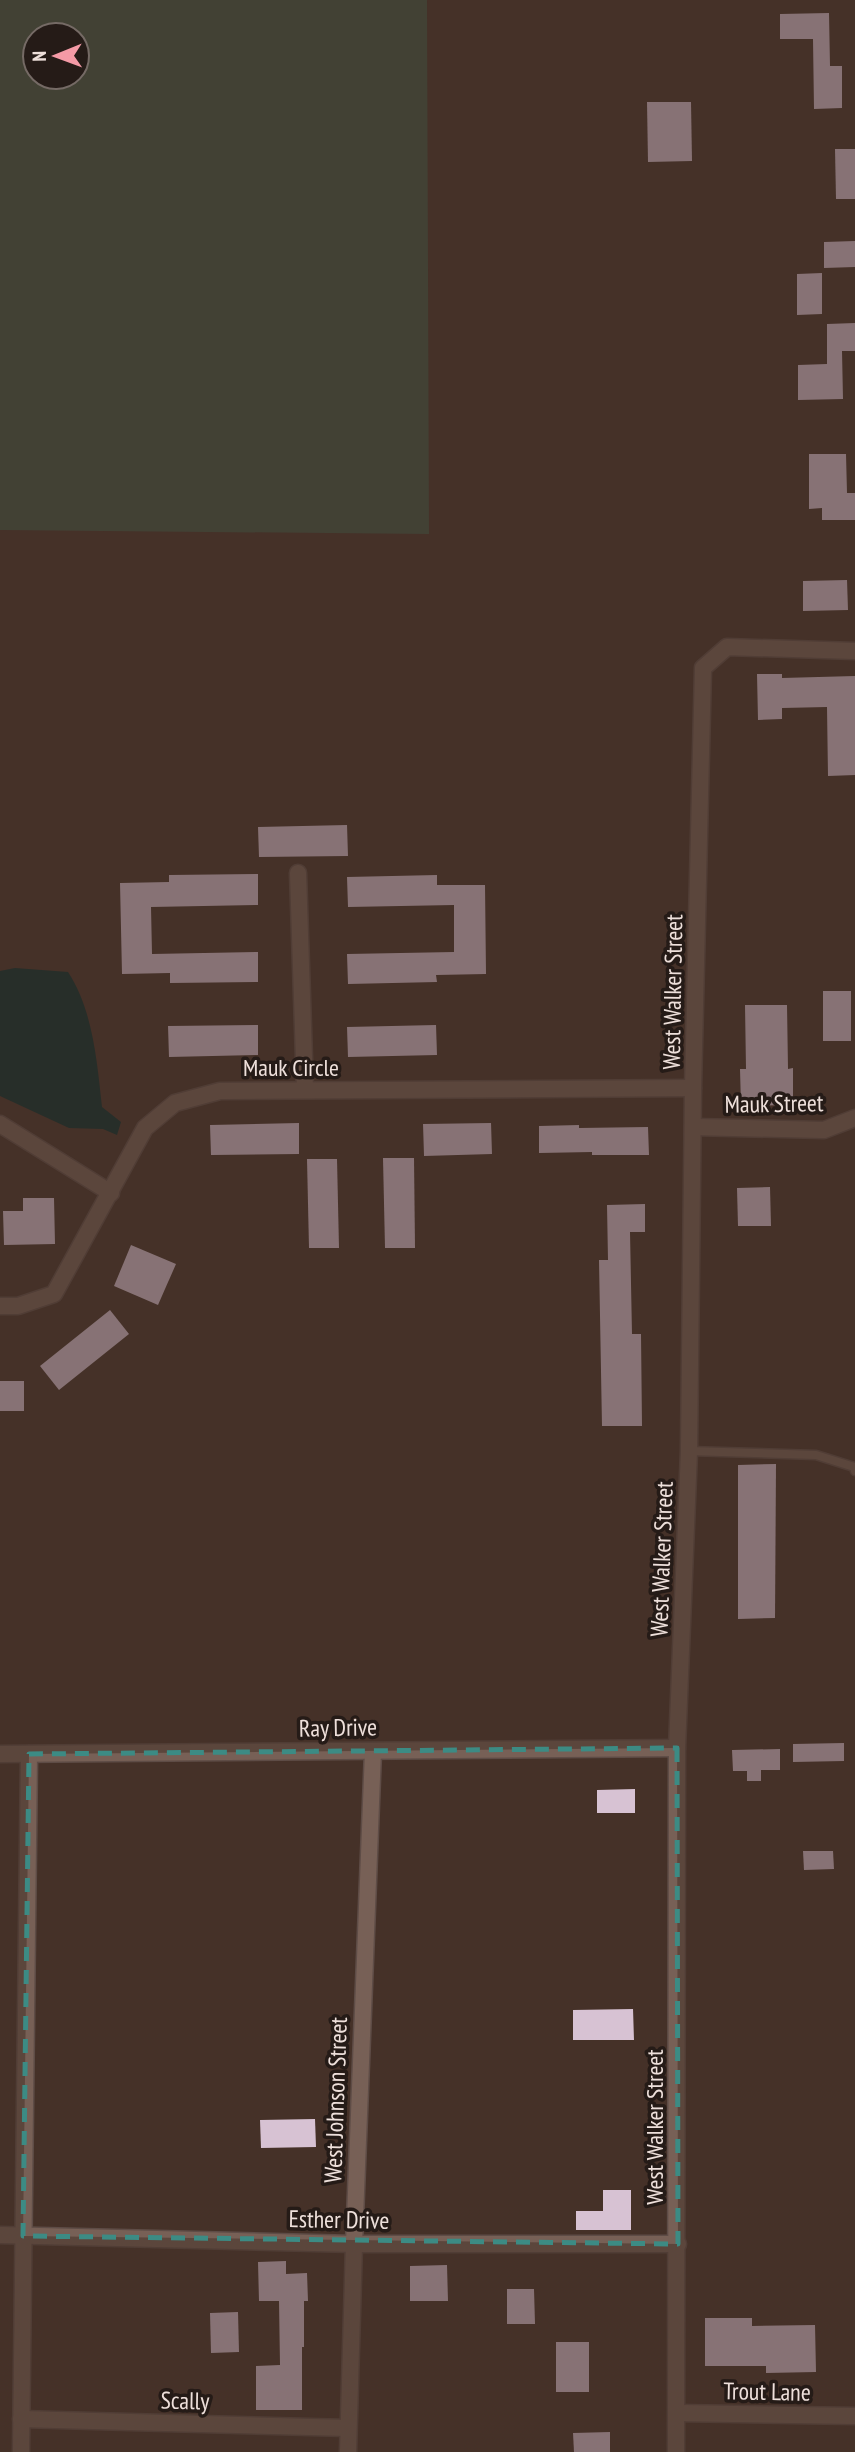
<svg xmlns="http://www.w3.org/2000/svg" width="855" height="2452" viewBox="0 0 855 2452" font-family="'PT Sans Narrow',sans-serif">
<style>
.green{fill:#3f5444;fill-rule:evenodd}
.water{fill:#032b2b}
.building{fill:#d7c2d3}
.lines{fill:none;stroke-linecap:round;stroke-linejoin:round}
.service-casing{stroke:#5e4c46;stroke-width:11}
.minor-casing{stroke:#5e4c46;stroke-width:19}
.service{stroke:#776056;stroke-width:8}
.minor{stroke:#776056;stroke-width:16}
.marked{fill:none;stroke:#3c8b84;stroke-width:5;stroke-dasharray:14 9;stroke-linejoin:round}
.labels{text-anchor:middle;stroke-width:7;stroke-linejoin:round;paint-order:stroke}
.street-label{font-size:24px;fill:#eee0db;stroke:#251b17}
</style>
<rect width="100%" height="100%" fill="#453128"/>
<path class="green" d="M0,0h427l2,534 -429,-4zM35,35h42v42h-42z"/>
<path class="water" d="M15,968l53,4c25,38 29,90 34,135l19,15 -4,13 -14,-6 -34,-1 -69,-32v-125z"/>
<g class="building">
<path d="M829,13l1,53h12v42l-28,1 -1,-70h-33v-25z"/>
<path d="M647,102h44l1,59 -44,1z"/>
<path d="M835,149h20v50h-19z"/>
<path d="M855,241v26l-31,1v-26z"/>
<path d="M822,273v41l-25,1v-41z"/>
<path d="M855,323v28h-13l1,48 -45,1v-35l29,-1v-40z"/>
<path d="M809,454h37l1,39h8v27h-33v-12l-13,1z"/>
<path d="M847,580l1,30 -45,1v-30z"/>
<path d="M757,674h25v4l73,-2v99l-27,1 -1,-69 -45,1v11l-24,1z"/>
<path d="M347,825l1,31 -89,1 -1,-30z"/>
<path d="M258,874v31l-107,2 1,47 106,-2v30l-88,1v-10l-48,1 -2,-91 49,-1v-7z"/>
<path d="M437,875v10h48l1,89 -50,1 1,7 -89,2 -1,-30 107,-2v-47l-106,2 -1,-30z"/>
<rect x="823" y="991" width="28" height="50"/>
<path d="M745,1005h42l1,64 5,-1v37l-52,1 -1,-37h6z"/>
<path d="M258,1025v30l-89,2 -1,-31z"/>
<path d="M436,1025l1,30 -89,2 -1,-30z"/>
<path d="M299,1123v31l-88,1 -1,-30z"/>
<path d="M491,1123l1,31 -68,2 -1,-32z"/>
<path d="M579,1125v3l69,-1 1,28h-57v-3l-53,1v-27z"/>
<path d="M383,1158h31l1,90h-30z"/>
<path d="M307,1159h30l2,89h-30z"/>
<path d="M770,1187l1,39h-33l-1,-38z"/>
<path d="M23,1198h31l1,46 -51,1 -1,-34h20z"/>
<path d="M645,1204v28h-15l2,102h9l1,92h-40l-3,-166h9l-1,-55z"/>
<path d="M131,1245l45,19 -18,41 -44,-19z"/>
<path d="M110,1310l19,24 -70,56 -19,-24z"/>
<rect x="0" y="1381" width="24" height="30"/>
<path d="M776,1464l-1,154 -37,1v-154z"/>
<path d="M844,1743v18l-51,1v-18z"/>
<path d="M780,1749v21h-19v11h-14v-10h-14l-1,-21z"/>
<path d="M635,1789v24h-38v-23z"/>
<path d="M803,1851h30l1,18 -30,1z"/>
<path d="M633,2009l1,31h-61v-30z"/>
<path d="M315,2119l1,28 -55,1 -1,-28z"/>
<path d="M603,2190h28v40h-55v-19h27z"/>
<path d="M286,2261v13l21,-1 1,28h-4v46h-2v63h-46v-44l24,-1 -1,-64h-20l-1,-39z"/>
<path d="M447,2265l1,36h-38v-35z"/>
<path d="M507,2289h27l1,35h-28z"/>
<path d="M238,2312l1,40 -28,1 -1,-40z"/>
<path d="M705,2318h47v8l63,-1 1,47 -50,1v-7h-61z"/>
<rect x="556" y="2342" width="33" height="50"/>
<path d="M610,2432v20h-36l-1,-19z"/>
</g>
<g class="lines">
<g class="service-casing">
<path id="service" d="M689,1451l127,4 38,12 1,4"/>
</g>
<g class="minor-casing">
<g id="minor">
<path d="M298,873l7,217"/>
<path d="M0,1124l111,69"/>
<path d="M693,1127l131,3 31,-12"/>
<path d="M0,1306h18l36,-12 91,-166 30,-25 45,-12 473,-3"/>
<path d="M0,1754l677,-6"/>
<path d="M0,2235l354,9h324"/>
<path d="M678,2413l177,3"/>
<path d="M21,2419l327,9"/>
<path d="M21,2452l8,-698"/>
<path d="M348,2452l6,-208 19,-493"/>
<path d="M676,2452l1,-704 12,-297 4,-363 10,-420 24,-21 128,4"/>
</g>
</g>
<use href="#service" class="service"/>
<use href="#minor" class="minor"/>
</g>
<path d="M0 0H855V2452H0ZM677,1748l1,496 -655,-8 6,-482z" fill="#453128" fill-opacity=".55" fill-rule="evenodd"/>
<path class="marked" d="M677,1748l1,496 -655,-8 6,-482z"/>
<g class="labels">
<g class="street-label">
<text transform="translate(673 992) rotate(-89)" y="8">West Walker Street</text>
<text x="291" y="1076">Mauk Circle</text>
<text transform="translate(774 1104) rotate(-1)" y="8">Mauk Street</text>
<text transform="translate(662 1559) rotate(-88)" y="8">West Walker Street</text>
<text transform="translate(338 1728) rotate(-1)" y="8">Ray Drive</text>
<text transform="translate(336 2100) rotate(-88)" y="8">West Johnson Street</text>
<text transform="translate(655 2127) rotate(-90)" y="8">West Walker Street</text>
<text transform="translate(339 2220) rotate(1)" y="8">Esther Drive</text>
<text transform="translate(767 2392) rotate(1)" y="8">Trout Lane</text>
<text transform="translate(185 2401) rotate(1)" y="8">Scally</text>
</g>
</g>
<g transform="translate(56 56) rotate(269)"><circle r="33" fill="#251b17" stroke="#756a65" stroke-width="2"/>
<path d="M0-5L12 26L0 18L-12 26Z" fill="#f49aa6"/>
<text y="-10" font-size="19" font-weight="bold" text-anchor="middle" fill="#eee0db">N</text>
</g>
</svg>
